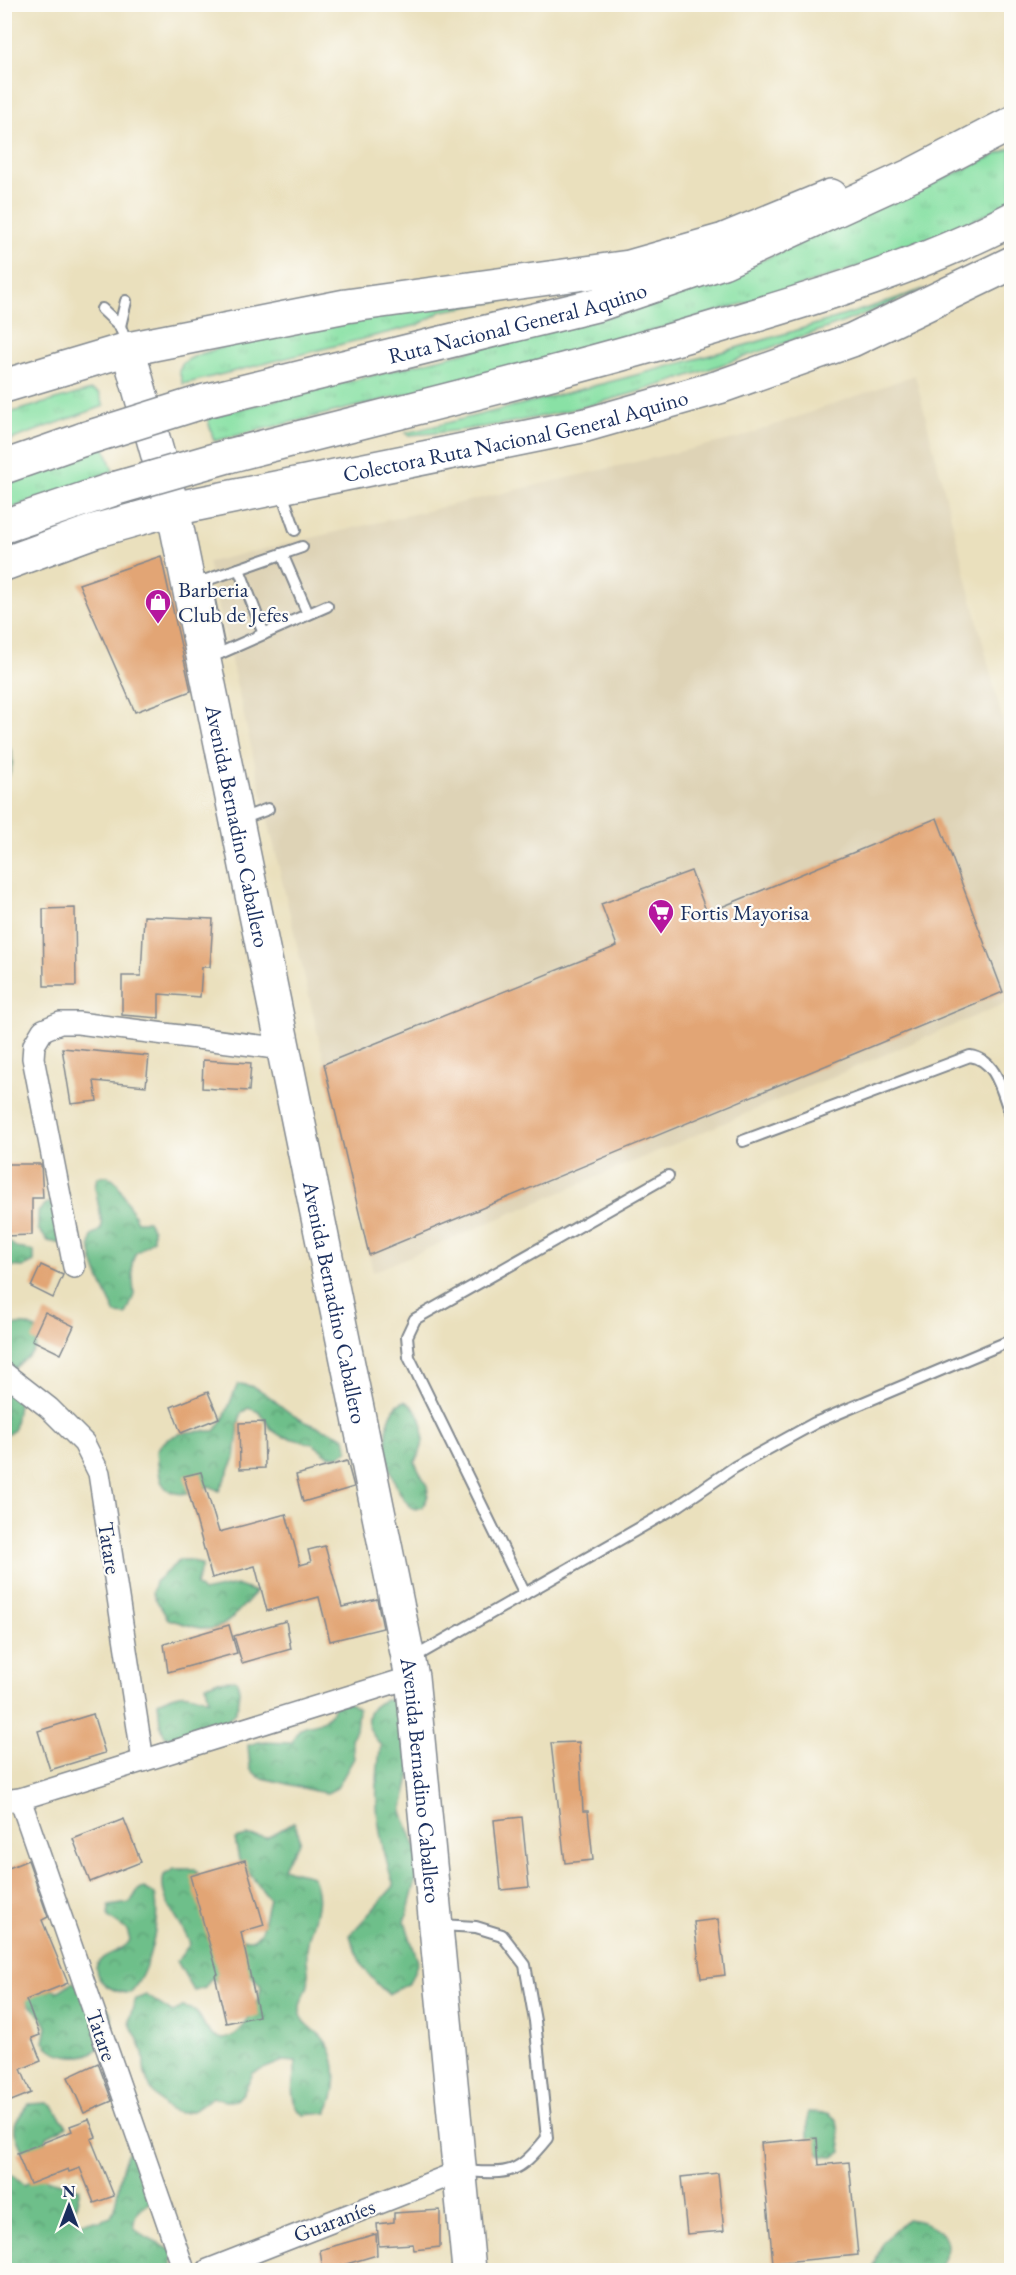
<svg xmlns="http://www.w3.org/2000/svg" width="1016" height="2275" viewBox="0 0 1016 2275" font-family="'EB Garamond',serif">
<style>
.built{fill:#ded3b6}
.grass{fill:url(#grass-tufts);stroke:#528882;stroke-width:1.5}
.forest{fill:url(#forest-crowns);stroke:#447774;stroke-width:1.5}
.building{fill:#e2a575}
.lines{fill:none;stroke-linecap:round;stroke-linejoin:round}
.service-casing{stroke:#82888e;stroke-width:14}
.minor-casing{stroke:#82888e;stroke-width:24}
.primary-casing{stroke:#82888e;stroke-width:36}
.motorway-casing{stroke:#82888e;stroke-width:36}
.service{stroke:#fff;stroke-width:10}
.minor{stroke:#fff;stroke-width:21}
.primary{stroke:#fff;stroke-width:33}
.motorway{stroke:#fff;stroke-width:33}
.motorway-bridge-casing{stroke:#82888e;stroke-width:36;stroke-linecap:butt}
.motorway-bridge{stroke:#fff;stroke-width:33}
.labels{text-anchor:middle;stroke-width:4.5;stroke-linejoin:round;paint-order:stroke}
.street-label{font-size:22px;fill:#1b2f5e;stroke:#fdfcf7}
.poi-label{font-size:22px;fill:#1b2f5e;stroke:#fdfcf7;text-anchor:start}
</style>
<defs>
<pattern id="grass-tufts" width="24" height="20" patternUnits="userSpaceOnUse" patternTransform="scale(1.5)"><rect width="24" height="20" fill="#89e1a5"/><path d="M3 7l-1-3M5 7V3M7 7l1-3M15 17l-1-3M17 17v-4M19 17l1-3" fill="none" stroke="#76c190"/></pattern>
<pattern id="forest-crowns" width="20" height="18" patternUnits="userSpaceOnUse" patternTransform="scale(1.5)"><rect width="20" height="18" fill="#6ebf8a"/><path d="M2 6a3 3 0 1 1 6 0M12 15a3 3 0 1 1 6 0" fill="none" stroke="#5a9c74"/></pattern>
</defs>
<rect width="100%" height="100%" fill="#fdfcf7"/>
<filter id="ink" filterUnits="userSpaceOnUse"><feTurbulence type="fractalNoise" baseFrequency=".0167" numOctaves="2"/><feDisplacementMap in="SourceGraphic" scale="12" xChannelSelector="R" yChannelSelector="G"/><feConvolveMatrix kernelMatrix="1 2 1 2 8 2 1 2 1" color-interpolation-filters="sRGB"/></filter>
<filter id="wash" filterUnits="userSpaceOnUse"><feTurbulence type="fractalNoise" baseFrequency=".008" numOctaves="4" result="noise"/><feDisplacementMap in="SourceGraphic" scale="24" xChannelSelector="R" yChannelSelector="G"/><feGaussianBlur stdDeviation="1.35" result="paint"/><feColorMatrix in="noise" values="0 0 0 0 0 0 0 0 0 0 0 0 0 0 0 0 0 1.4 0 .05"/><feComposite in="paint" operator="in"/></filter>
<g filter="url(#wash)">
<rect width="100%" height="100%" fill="#eae0bd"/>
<path class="built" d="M915,375l96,378v248l-638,271 -165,-710 530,-124z"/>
<g class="grass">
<path d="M1011,148v54c-99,51 -199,81 -305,113 -163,48 -328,86 -492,126l-7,-24 415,-104 85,-28z"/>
<path d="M924,289c-59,27 -119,47 -180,68 -110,39 -219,71 -336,78l-2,-2c174,-43 349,-85 518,-144z"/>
<path d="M544,293l-102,18 -24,14 -235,59 -4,-13 4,-8c17,-12 41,-15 60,-21 99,-27 200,-37 301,-49z"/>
<path d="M91,390l8,3 5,13 -99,36v-28z"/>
<path d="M104,446l9,25 -108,40v-26z"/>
</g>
<g class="forest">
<path d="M4,738c10,14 11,24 4,40l-3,1z"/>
<path d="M108,1176l9,7 20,38h11l5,9v10l-18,14 -3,10 2,31 -8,20 -10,-1c-8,-17 -32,-61 -24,-78l9,-7 1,-5 -7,-37 2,-10z"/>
<path d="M47,1203l11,1 5,40 -15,-3 -10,-12v-17z"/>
<path d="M5,1239l12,9 17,3v11l-10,5 -19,-1z"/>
<path d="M16,1325h10l10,4c5,28 -12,26 -26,45l11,12 -7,44 -9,6v-93l3,-12z"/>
<path d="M238,1384c27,1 39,23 60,34 15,9 32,12 47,20l3,12 -9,6h-10l-16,-12 -32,-8 -9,-6 -13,-18 -11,-4 -8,7 -5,43 -16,33 -9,-5c-15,6 -38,15 -48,-3 -4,-7 -4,-24 -5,-33 14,-20 36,-19 58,-19 12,-13 15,-32 23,-47z"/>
<path d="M404,1401c23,11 24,41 11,61 6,19 22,26 7,45l-7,2c-26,-12 -43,-94 -11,-108z"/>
<path d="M180,1560h11l11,5 -6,20 7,7 33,-7 20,7c-38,41 -34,44 -88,27l-16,-26 3,-11z"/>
<path d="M236,1680c10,23 -4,45 -28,51 -12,3 -21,1 -32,7l-11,-2 -5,-12 -2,-22c23,-11 27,-11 51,-2l-3,-15 10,-4z"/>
<path d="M385,1700h22l7,60 -12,52 19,49 -16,61 13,40 -9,21 -21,11c-20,-17 -31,-33 -38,-59l44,-49c-17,-51 -22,-88 -13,-141 -16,-17 -21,-34 4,-45z"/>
<path d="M337,1703h12l9,6 -2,21 -5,9 3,19 -17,30 -10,5 -12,-2 -56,-14 -9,-8 -2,-24 11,-3 33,1c8,-25 19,-13 33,-24 5,-4 9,-11 12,-16z"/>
<path d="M294,1822c14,28 -3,24 -11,46 10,5 18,4 29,8 15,31 -5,49 -5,76 -1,11 3,22 1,33 -2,9 -9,15 -8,25 1,12 12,18 20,25 20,20 19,55 7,78l-24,2c-16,-15 -10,-33 -7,-53l-13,-1 -30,12c-10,23 -14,35 -41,24 -8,6 -17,15 -28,16 -20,2 -35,-24 -39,-40 -2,-8 0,-16 -3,-23 -8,-27 -19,-19 -6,-51l10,-4 27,18 9,-6c24,3 17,21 33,30 23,11 45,-33 46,-51l-14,-16 -25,15 -11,-6 -6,9 -11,3 -17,-30 13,-17c-8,-23 -33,-44 -26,-69l10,-6h21l14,21 23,49h22l7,-7 8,-33 -30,-39 -4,-21 12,-3 20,2z"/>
<path d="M144,1888l11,6c6,27 -6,79 -25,99 -14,0 -34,-9 -34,-25 5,-17 27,-14 34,-28l-3,-10 -19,-13 1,-11 21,-3 8,-13z"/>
<path d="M73,1982c13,9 39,20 39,39 0,8 -8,13 -8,21 -3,3 -7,8 -11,10 -13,8 -41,4 -49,-10l3,-15 -5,-10 -16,-15v-11l22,-2 11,2z"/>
<path d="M47,2103l5,3 15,20 -20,10 -4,21 -20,-5c-12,-25 -12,-26 6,-48z"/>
<path d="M808,2112l20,1 9,7 5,32 -9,5 -12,-1 -13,-18z"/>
<path d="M132,2146l25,50c-12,12 -24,12 -23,31l9,9 30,15 -1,19h-167v-95h7l12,10 13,-9 43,13 -5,21 3,12 22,-1 11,-4c10,-23 6,-51 21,-71z"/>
<path d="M907,2219c31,4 55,21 28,51h-62l9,-27z"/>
</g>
<g id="blocks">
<g class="building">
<path d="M161,556l30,135 -56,21 -56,-128z"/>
<path d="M937,818l66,174 -634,263 -45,-191 293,-118 -16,-42 90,-33 16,42z"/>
<path d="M75,908l1,78h-32l-1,-77z"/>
<path d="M144,916l69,3 -3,48h-8l-2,30 -41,-3v24l-37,-3v-39h19z"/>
<path d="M62,1048l87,8 -3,30 -52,-5 3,20 -26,3z"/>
<path d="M203,1060l48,3 -2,28 -47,-3z"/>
<path d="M4,1164h37l2,34h-11v37l-28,1z"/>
<path d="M41,1265l22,10 -10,23 -22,-11z"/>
<path d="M45,1312l29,14 -13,28 -29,-14z"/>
<path d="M208,1392l11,26 -38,15 -10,-26z"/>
<path d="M264,1422l1,46 -25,1 -1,-46z"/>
<path d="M347,1461l7,26 -51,15 -7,-27z"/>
<path d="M201,1472l18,60 67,-18 14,51 11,-3 -3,-12 17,-4 17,61 35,-8 6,29 -53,13 -11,-44 -52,14 -12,-45 -43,12 -28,-102z"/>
<path d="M286,1621l5,28 -49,14 -8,-27z"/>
<path d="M229,1625l8,28 -69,19 -4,-28z"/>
<path d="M93,1714l12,39 -55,17 -12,-39z"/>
<path d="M579,1742l4,69h5l5,49 -28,3 -14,-120z"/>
<path d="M522,1817l7,70 -28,3 -7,-70z"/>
<path d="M124,1819l17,43 -51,20 -17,-43z"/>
<path d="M28,1860l20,57 -6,3 26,63 -42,17 14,35 -8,3 9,23 -20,8 10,24 -27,11v-234z"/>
<path d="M245,1860l19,65 -23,7 18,84 -33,7 -11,-48 3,-1 -28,-98z"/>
<path d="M718,1919l7,56 -24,3 -7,-56z"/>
<path d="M98,2063l14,38 -28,12 -16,-36z"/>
<path d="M89,2119l7,18 -5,2 23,57 -20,7 -14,-35 -11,4 -1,-3 -38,15 -13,-31 55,-22 -2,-5z"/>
<path d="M817,2138l2,27 30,-3 9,93 -85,8 -12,-120z"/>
<path d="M718,2173l6,58 -37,3 -6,-57z"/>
<path d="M440,2210v37l-26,3 -1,-6 -34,2 -2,-22 17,-2v-9z"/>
<path d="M376,2234l1,21 -54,16 -3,-21z"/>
</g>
</g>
</g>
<g filter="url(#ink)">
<use href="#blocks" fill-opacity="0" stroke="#82888e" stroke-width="1.5"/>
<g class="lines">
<g class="service-casing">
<g id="service">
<path d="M102,309l18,17 7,19"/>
<path d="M120,326l6,-25"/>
<path d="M281,490l14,40"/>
<path d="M282,554l26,60"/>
<path d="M239,569l25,65"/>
<path d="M205,580l15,73"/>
<path d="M192,585l110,-38"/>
<path d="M207,659l120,-53"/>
<path d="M239,820l29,-11"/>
<path d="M743,1141l227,-85c28,4 32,38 42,62"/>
<path d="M525,1594l-116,-237 -2,-21 8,-17 253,-143"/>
<path d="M411,1659l267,-153 57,-39 80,-44 197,-83"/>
<path d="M440,1925l36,2 26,8 23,30 10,56 12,117c-30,37 -37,36 -83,33"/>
</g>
</g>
<g class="minor-casing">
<g id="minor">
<path d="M74,1267l-41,-209 1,-13 9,-15 17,-7h18l205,26"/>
<path d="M4,1373l45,35 35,35 15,30 44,288"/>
<path d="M20,1799l164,471"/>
<path d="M4,1801l16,-2 392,-122"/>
<path d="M208,2270l253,-99"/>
</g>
</g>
<g class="primary-casing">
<g id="primary">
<path id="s1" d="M128,349l45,160 239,1168 57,593"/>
<path d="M4,386l124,-37 218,-43 283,-39 95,-27 107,-44"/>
<path id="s2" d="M4,564l90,-33 79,-22 413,-84 133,-38 133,-47 160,-77"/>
</g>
</g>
<g class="motorway-casing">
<g id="motorway">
<path id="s3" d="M205,401l395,-97 123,-42 191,-88 98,-51"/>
<path d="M228,456c165,-43 331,-82 495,-131 98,-29 197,-58 289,-106"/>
<path d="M4,467l80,-28"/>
<path d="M4,526l113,-38"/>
</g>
</g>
<use href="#service" class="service"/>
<use href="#minor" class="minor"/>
<use href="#primary" class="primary"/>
<use href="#motorway" class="motorway"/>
<g class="motorway-bridge-casing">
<g id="motorway-bridge">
<path d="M84,439l121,-38"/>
<path d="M117,488l111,-32"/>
</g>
</g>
<use href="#motorway-bridge" class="motorway-bridge"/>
</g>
</g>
<defs>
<g id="shop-pin" transform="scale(1.35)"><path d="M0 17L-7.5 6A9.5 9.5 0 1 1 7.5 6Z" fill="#b5179e" stroke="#fdfcf7"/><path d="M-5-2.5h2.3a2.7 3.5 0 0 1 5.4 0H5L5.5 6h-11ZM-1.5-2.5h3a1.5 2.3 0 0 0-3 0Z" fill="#fff"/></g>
<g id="supermarket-pin" transform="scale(1.35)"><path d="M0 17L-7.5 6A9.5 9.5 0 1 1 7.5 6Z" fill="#b5179e" stroke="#fdfcf7"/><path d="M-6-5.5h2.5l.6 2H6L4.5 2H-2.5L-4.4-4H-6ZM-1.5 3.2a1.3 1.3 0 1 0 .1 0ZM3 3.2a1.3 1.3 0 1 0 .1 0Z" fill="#fff"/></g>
</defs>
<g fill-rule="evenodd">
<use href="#shop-pin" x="158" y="602"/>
<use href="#supermarket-pin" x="661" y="912"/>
</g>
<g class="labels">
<g class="street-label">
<text dy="8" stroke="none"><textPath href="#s3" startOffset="322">Ruta Nacional General Aquino</textPath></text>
<text dy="8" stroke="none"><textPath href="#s2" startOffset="528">Colectora Ruta Nacional General Aquino</textPath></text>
<text dy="8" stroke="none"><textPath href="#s1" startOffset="490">Avenida Bernadino Caballero</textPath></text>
<text dy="8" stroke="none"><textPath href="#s1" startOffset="976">Avenida Bernadino Caballero</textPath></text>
<text transform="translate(110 1548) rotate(81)" y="8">Tatare</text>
<text dy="8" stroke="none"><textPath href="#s1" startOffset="1462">Avenida Bernadino Caballero</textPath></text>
<text transform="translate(102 2035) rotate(71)" y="8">Tatare</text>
<text transform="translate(334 2220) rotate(-21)" y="8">Guaraníes</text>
</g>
<g class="poi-label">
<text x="178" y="597">Barberia<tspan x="178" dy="25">Club de Jefes</tspan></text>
<text x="680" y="920">Fortis Mayorisa</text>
</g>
</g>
<rect width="1016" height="2275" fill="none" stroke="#fdfcf7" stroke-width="24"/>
<g transform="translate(69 2206)" stroke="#fdfcf7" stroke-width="4.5" paint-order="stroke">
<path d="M0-4.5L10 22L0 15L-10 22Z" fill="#1b2f5e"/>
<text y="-9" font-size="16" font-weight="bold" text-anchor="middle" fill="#1b2f5e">N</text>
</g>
</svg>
